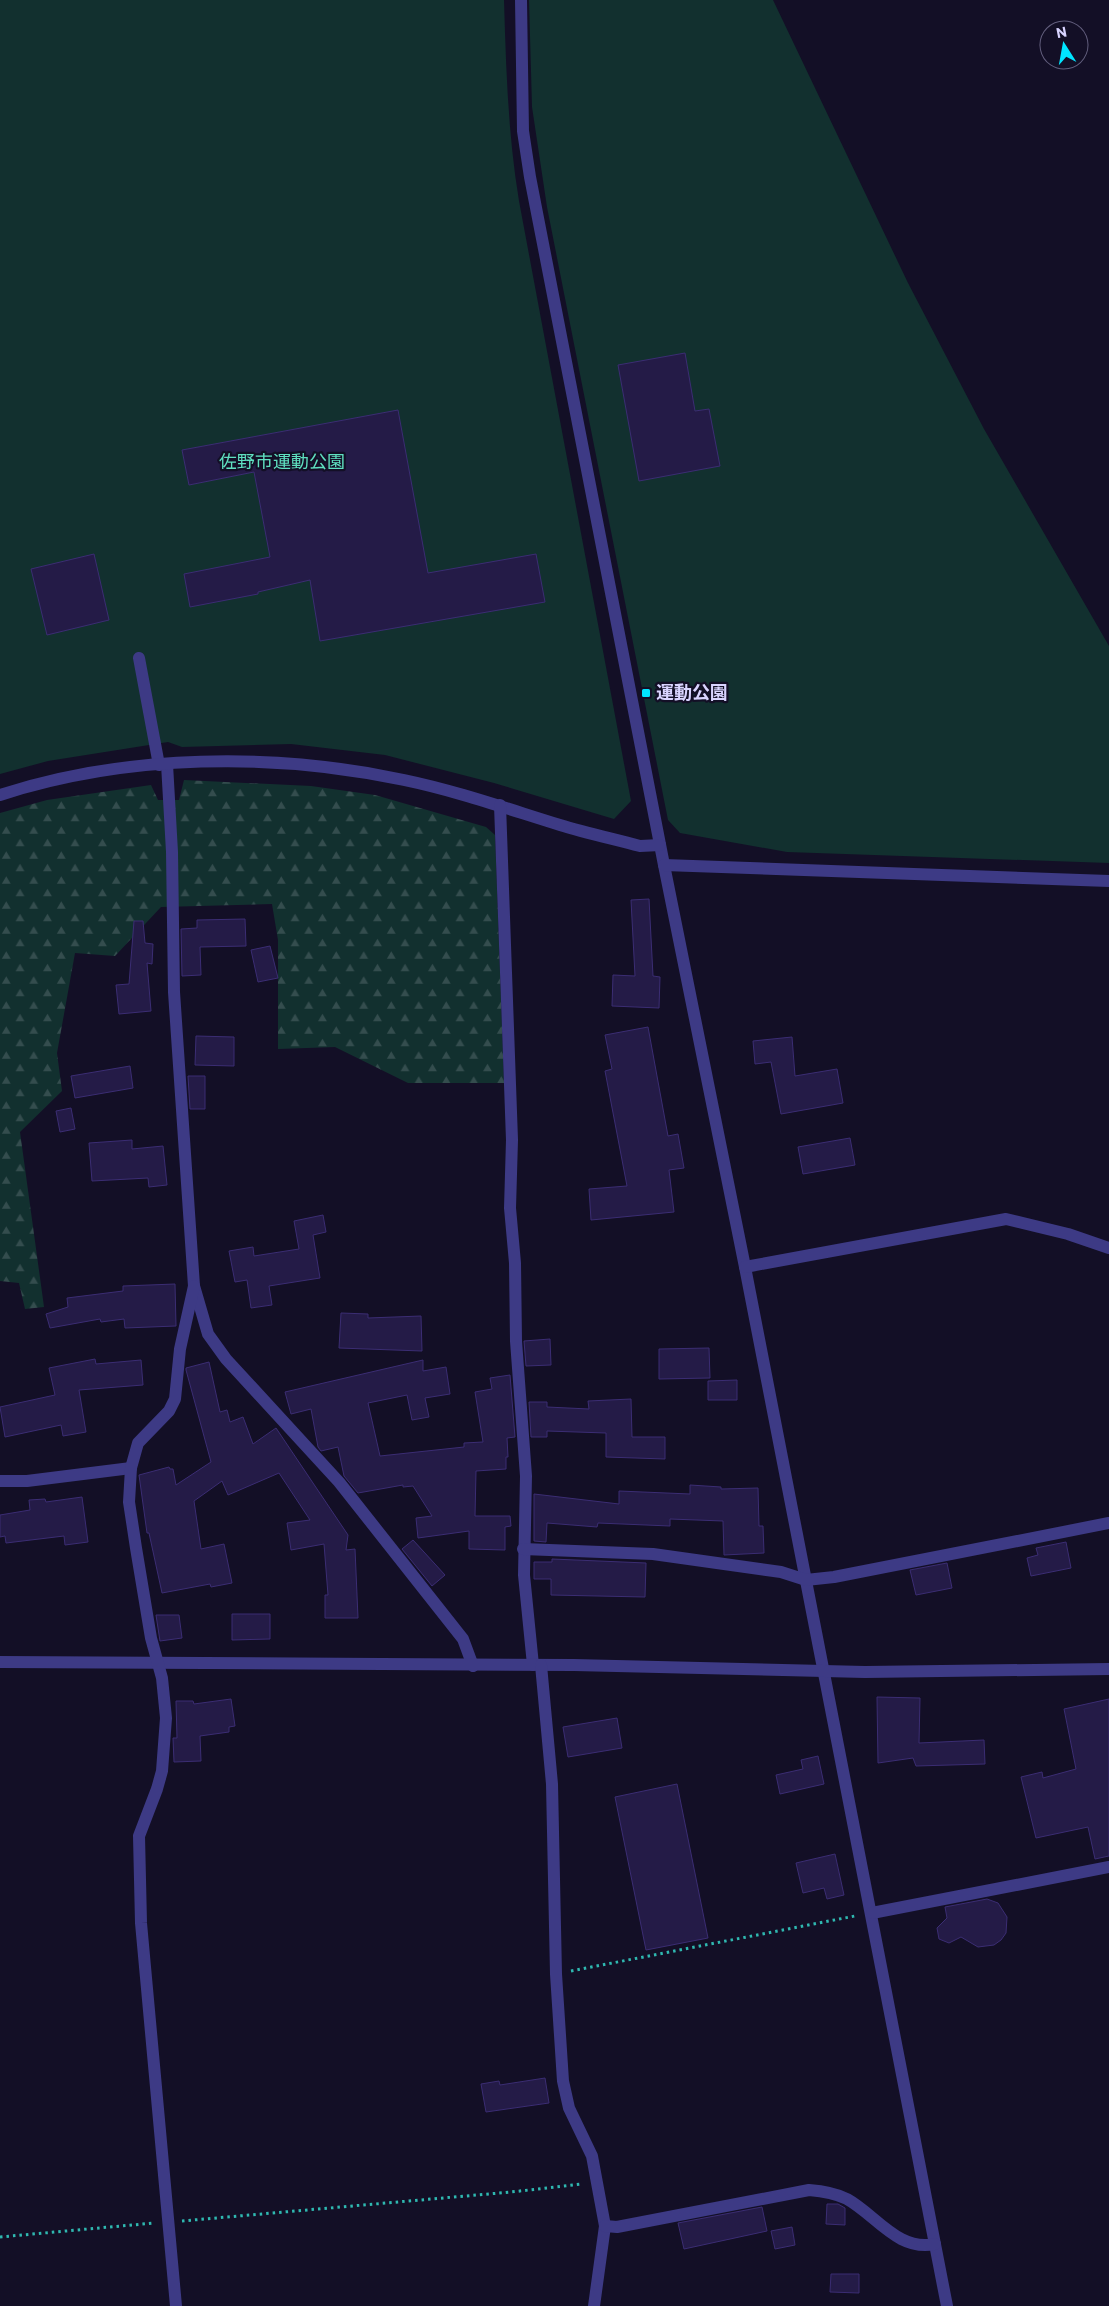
<svg xmlns="http://www.w3.org/2000/svg" width="1109" height="2306" viewBox="0 0 1109 2306" font-family="Commissioner,'Noto Sans JP',sans-serif">
<style>
.green{fill:#12302f}
.forest{fill:url(#forest-firs)}
.building{fill:#241b47;stroke:#3b2d73}
.lines{fill:none;stroke-linecap:round;stroke-linejoin:round}
.path{stroke:#2fb8b0;stroke-width:3;stroke-dasharray:2.5 4;stroke-linecap:butt}
.minor{stroke:#3d3a85;stroke-width:12}
.poi-dot{fill:#00e5ff;stroke:#130f26;stroke-width:2}
.labels{text-anchor:middle;stroke-width:4.5;stroke-linejoin:round;paint-order:stroke}
.park-label{font-size:18px;fill:#5fe0c0;stroke:#130f26}
.poi-label{font-size:18px;font-weight:bold;fill:#d9d4ff;stroke:#130f26;text-anchor:start}
</style>
<defs>
<pattern id="forest-firs" width="22" height="20" patternUnits="userSpaceOnUse" patternTransform="scale(1.25)"><rect width="22" height="20" fill="#12302f"/><path d="M5 1l3.5 6h-7zM16 11l3.5 6h-7z" fill="#344d4e"/></pattern>
</defs>
<rect width="100%" height="100%" fill="#130f26"/>
<g class="green">
<path d="M0,0h504c2,68 4,134 15,201l112,600 -17,18 -120,-36 -109,-28 -94,-11 -109,3 -14,-5 -120,19 -48,13z"/>
<path d="M529,0h244l135,283 76,146 125,217v217l-322,-11 -107,-19 -12,-13 -121,-613 -15,-100z"/>
</g>
<path class="forest" d="M184,780l127,6 64,9 111,32 9,8 9,248h-96l-73,-36 -57,2v-109l-6,-36 -111,3 -46,49 -40,-3 -18,100 5,38 -42,41 24,175 -19,2 -6,-26 -19,-2v-468l47,-13 104,-15 7,15h21z"/>
<g class="building">
<path d="M685,353l10,58 14,-2 11,57 -81,15 -21,-116z"/>
<path d="M398,410l30,163 108,-19 9,48 -225,39 -10,-61 -52,12v2l-68,13 -6,-33 86,-17 -16,-85 -65,13 -7,-35z"/>
<path d="M94,554l15,66 -62,15 -16,-66z"/>
<path d="M649,899l4,77 7,1 -1,31 -47,-2 1,-31 22,1 -4,-76z"/>
<path d="M245,919l1,27 -46,1 1,28 -19,1 -1,-47 16,-1v-8z"/>
<path d="M134,921h9l2,22 8,1 -1,20 -5,-1 4,48 -32,3 -3,-29 13,-1z"/>
<path d="M270,946l8,32 -20,4 -7,-32z"/>
<path d="M648,1027l20,109 10,-2 6,34 -15,2 5,42 -83,8 -2,-31 38,-3 -22,-115 7,-2 -7,-34z"/>
<path d="M196,1036l38,1v29l-39,-1z"/>
<path d="M792,1037l3,39 42,-7 6,34 -62,11 -10,-52 -16,2 -2,-23z"/>
<path d="M130,1066l3,22 -58,10 -4,-22z"/>
<path d="M188,1076h17v33h-15z"/>
<path d="M71,1108l4,21 -15,3 -4,-21z"/>
<path d="M850,1138l5,27 -52,9 -5,-27z"/>
<path d="M132,1140v9l31,-3 4,39 -18,2 -1,-9 -56,3 -3,-38z"/>
<path d="M323,1215l3,17 -13,3 7,43 -51,8 3,19 -21,3 -4,-28 -12,2 -6,-31 24,-4 1,9 45,-7 -5,-28z"/>
<path d="M175,1284l1,42 -51,2 -1,-9 -23,3 -1,-3 -50,9 -4,-14 22,-7 -1,-9 56,-7v-5z"/>
<path d="M341,1313l27,1v4l53,-2 1,35 -83,-3z"/>
<path d="M550,1339l1,26 -25,1 -2,-25z"/>
<path d="M709,1348l1,30 -51,1v-30z"/>
<path d="M95,1359l1,5 45,-4 2,25 -64,5 7,42 -23,4 -2,-11 -56,12 -5,-30 55,-12 -6,-27z"/>
<path d="M423,1360v11l23,-4 4,27 -25,4 4,19 -17,3 -5,-25 -39,8 12,53 84,-9v-4l19,-1 -8,-50 17,-3 -2,-11 20,-3 5,62 -8,1 1,19h-2v12l-30,2 -1,45h35l1,10 -6,1v23l-36,-1v-18l-51,7 -2,-20 16,-2 -19,-30 -10,1v-2l-45,8 -14,-17 -6,-29 -17,4 -3,-4 -7,-38 -20,5 -6,-22z"/>
<path d="M209,1362l11,50 7,-2 3,12 13,-5 10,27 23,-16 72,107 -2,15 9,-1 3,69h-33v-23h3l-4,-51 -33,6 -4,-27 23,-3 -31,-47 -51,22 -6,-14 -28,20 7,48 23,-5 8,39 -21,4 -1,-3 -48,9 -13,-60h-2l-8,-58 30,-8 1,2h3l3,16 35,-23 -25,-92v-2z"/>
<path d="M737,1380v20h-29v-19z"/>
<path d="M631,1399l1,38h33v22l-59,-2v-24l-59,-2v6h-16l-2,-35h18v5l42,2 -1,-8z"/>
<path d="M690,1485l31,2v2l37,-1 1,38h4l1,27 -40,2 -1,-34 -53,-2v7l-72,-3 -1,4 -50,-4 -1,19 -12,-1v-47l85,10v-13l71,3z"/>
<path d="M82,1497l6,45 -23,3 -1,-9 -58,7 -1,-7 -5,1v-22l30,-5 -1,-10 16,-1 1,3z"/>
<path d="M413,1540l32,35 -13,11 -30,-37z"/>
<path d="M1066,1542l5,26 -40,8 -4,-18 11,-3 -2,-7z"/>
<path d="M552,1559l94,4 -1,34 -94,-2v-16h-17v-17h18z"/>
<path d="M947,1563l5,25 -36,7 -6,-25z"/>
<path d="M232,1614h38v25l-38,1z"/>
<path d="M156,1615h23l3,23 -22,3z"/>
<path d="M877,1697l43,1 -1,45 65,-3 1,24 -69,2 -3,-8 -35,5z"/>
<path d="M231,1699l4,27 -6,1v5l-29,4 1,25 -27,1 -1,-24h4l-1,-37h17l1,3z"/>
<path d="M1109,1699v157l-14,3 -7,-32 -52,11 -15,-61 21,-5 1,6 33,-9 -12,-60z"/>
<path d="M617,1718l5,30 -54,9 -5,-30z"/>
<path d="M818,1756l6,28 -44,10 -4,-19 27,-6 -2,-9z"/>
<path d="M677,1784l31,154 -62,12 -31,-153z"/>
<path d="M835,1854l9,41 -17,4 -3,-11 -21,5 -7,-30z"/>
<path d="M987,1899l11,4 9,14 -1,16 -5,7 -7,5 -16,2 -17,-10 -12,6 -10,-4 -2,-11 10,-10 -2,-11z"/>
<path d="M545,2078l4,25 -63,9 -5,-28 18,-3 1,4z"/>
<path d="M827,2204h11l7,4v17l-19,-1z"/>
<path d="M762,2207l5,24 -83,18 -6,-26z"/>
<path d="M792,2227l3,18 -20,4 -4,-18z"/>
<path d="M831,2274h28v19l-29,-1z"/>
</g>
<g class="lines">
<g class="path">
<path d="M571,1971l284,-55"/>
<path d="M182,2221l329,-29 71,-8"/>
<path d="M0,2237l154,-14"/>
</g>
<g class="minor">
<path d="M521,0l2,131 7,46 134,688 81,402 202,1039"/>
<path d="M139,658l20,107"/>
<path d="M167,764l5,88 2,140 20,294 14,48 18,25 113,123 124,157 10,27"/>
<path d="M0,795c127,-41 274,-43 404,-15 53,11 104,29 156,45 26,8 54,14 80,21l20,-1"/>
<path d="M500,805l12,335 -2,68 5,55 1,78 10,135 -2,99 9,90"/>
<path d="M664,865l445,16"/>
<path d="M745,1267l261,-48 62,15 41,14"/>
<path d="M0,1481h27l104,-13"/>
<path d="M523,1549l130,5 128,18 25,8 28,-3 275,-54"/>
<path d="M0,1662l574,3 291,7 244,-3"/>
<path d="M541,1665l11,119 4,190 7,107 6,27 23,48 13,70 -11,80"/>
<path d="M872,1913l237,-46"/>
<path d="M605,2226l12,1 192,-37c13,1 26,3 38,9 29,16 51,53 88,45"/>
<path d="M176,2306l-35,-383 -2,-87 18,-47 5,-18 4,-53 -4,-40 -11,-40 -15,-90 -7,-46 2,-34 7,-25 31,-32 6,-12 5,-50 14,-63"/>
</g>
</g>
<rect class="poi-dot" x="641" y="688" width="10" height="10" rx="2.5"/>
<g class="labels">
<g class="park-label">
<text x="282" y="468">佐野市運動公園</text>
</g>
<g class="poi-label">
<text x="656" y="699">運動公園</text>
</g>
</g>
<g transform="translate(1064 45) rotate(349)"><circle r="24" fill="#130f26" stroke="#625e7d"/>
<path d="M0-4L9 19L0 12L-9 19Z" fill="#00e5ff"/>
<text y="-8" font-size="14" font-weight="bold" text-anchor="middle" fill="#d9d4ff">N</text>
</g>
</svg>
